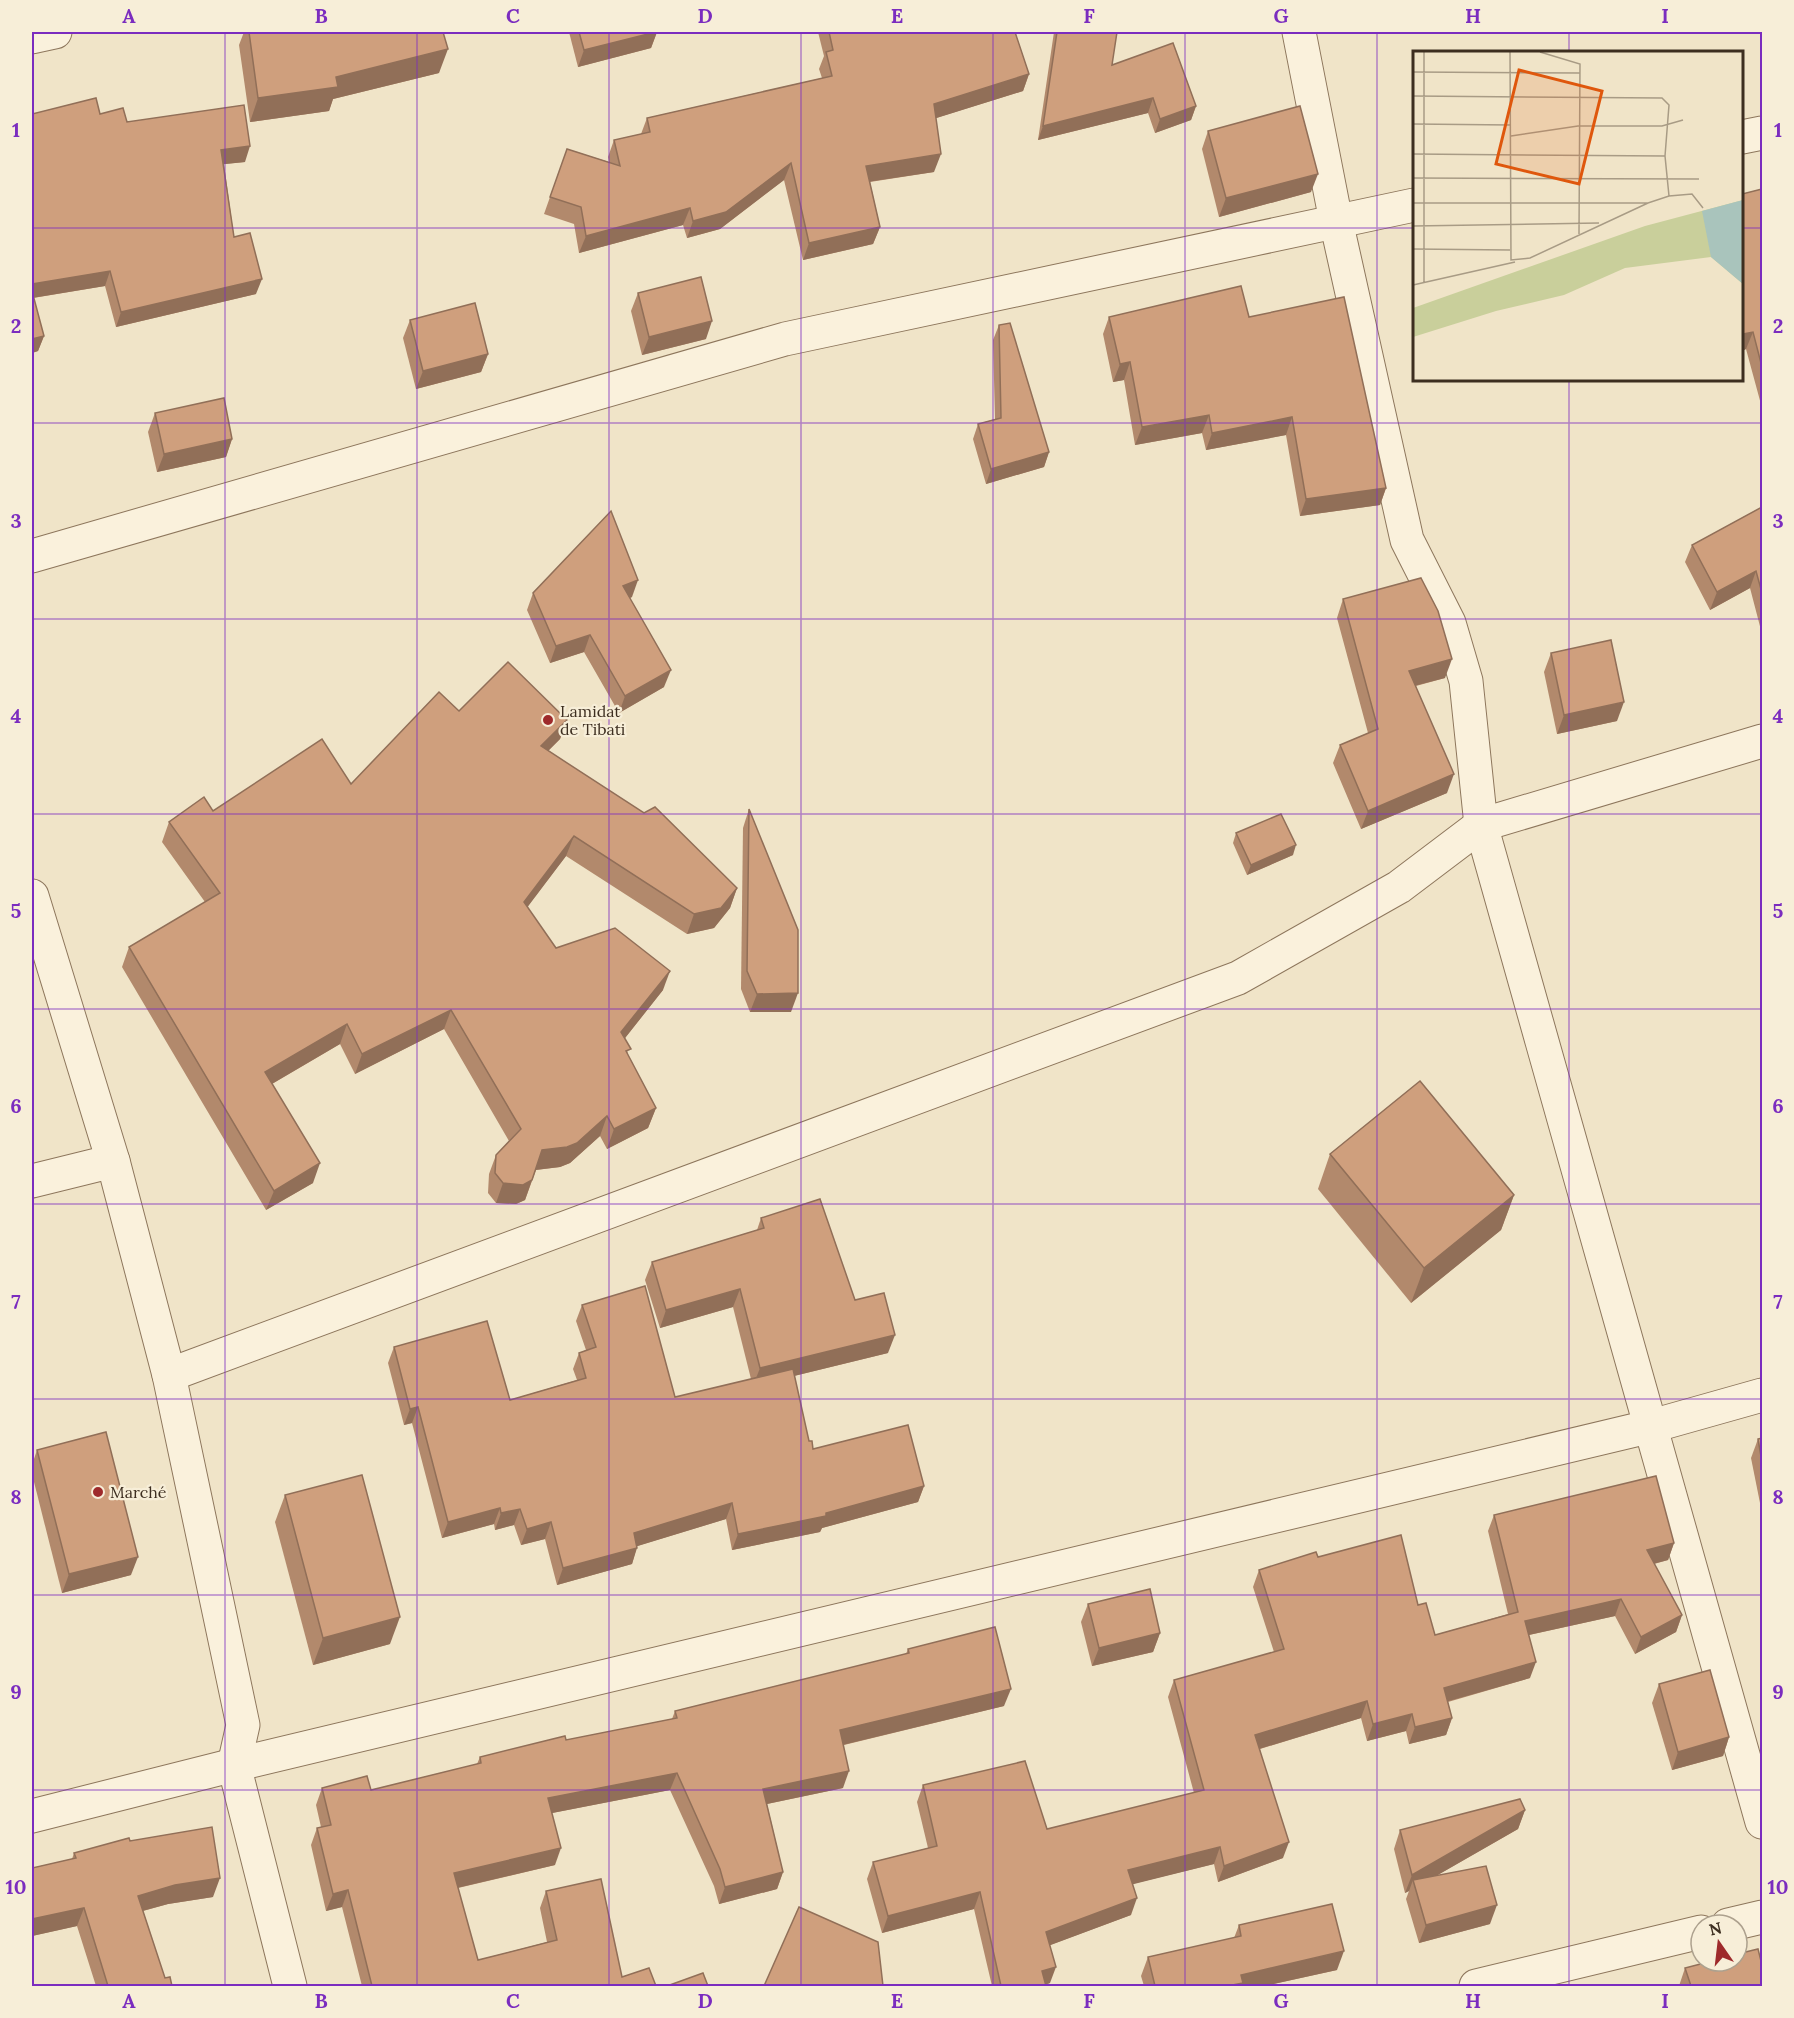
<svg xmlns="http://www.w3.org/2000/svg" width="1794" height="2018" viewBox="0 0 1794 2018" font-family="Lora,serif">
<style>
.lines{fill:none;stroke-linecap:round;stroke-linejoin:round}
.street-casing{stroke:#8d765c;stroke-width:35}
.street{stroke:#faf1dc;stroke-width:33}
.wall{fill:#b2896c}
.shaded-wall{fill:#916f58}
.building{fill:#cf9f7d;stroke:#916f58;stroke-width:1.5}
.grid{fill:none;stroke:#7b2cbf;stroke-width:1.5;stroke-opacity:0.55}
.poi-dot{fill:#9e2a2b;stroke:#f7eed8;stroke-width:2}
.labels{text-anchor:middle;stroke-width:4.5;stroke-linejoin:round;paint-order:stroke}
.poi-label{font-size:16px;fill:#3d2e20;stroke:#f7eed8;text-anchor:start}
.inset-road{fill:none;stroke:#a89b85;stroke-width:1.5}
.view{fill:#df570d;fill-opacity:0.15;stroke:#df570d;stroke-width:3}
.inset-edge{fill:none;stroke:#3d2e20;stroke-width:3}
.neatline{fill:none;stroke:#7b2cbf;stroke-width:2}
.grid-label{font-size:20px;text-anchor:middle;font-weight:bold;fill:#7b2cbf}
</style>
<rect width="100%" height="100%" fill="#f0e4c8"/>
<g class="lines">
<g class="street-casing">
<g id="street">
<path d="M1299,32l37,189 71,319 42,83 17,58 15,144 281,997"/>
<path d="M32,37l23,-5"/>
<path d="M1742,137l20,-4"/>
<path d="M32,556l753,-217 629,-134"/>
<path d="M32,896l81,265 56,214 74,350 -9,40 56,221"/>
<path d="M32,1181l81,-20"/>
<path d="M169,1375l1069,-397 161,-91 82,-62 281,-84"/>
<path d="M32,1816l202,-51 1418,-339 110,-31"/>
<path d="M1728,1925l34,-8"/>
<path d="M1476,1986l225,-54"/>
</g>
</g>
<use href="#street" class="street"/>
</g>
<g class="wall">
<path d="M244,32h199l-4,41 -106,26 -4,12 -79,11 -11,-77z"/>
<path d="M569,32h88l-6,16 -73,19z"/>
<path d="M818,32h197l14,42 -6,17 -87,27 -2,54 -64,10 10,45 -7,17 -70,16 -19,-80 -64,49 -33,9 -4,-13 -104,28 -5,-29 -30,-10 23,-65 42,13 -1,-5 6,-17 27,-6 6,-16 175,-40 -3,-9 5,-13z"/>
<path d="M1054,32h63l-5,33 84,41 -5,14 -36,13 -7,-20 -110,27z"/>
<path d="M32,114h68l145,48 -21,2 10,73 22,57 -140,33 -11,-41 -72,12 11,38 -6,15 -6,2z"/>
<path d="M1208,131l103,61 -92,25 -17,-68z"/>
<path d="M1762,189v219l-16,-59 -4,2v-157z"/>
<path d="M638,293l68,46 -64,16 -11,-44z"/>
<path d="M1109,317h140l137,171 -6,17 -80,11 -14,-81 -80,15 -4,-17 -67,12 -11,-65 -11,2 -10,-48z"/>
<path d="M410,320l78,34 -7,18 -65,17 -13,-51z"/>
<path d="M999,325l50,127 -5,15 -58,17 -13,-45 5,-15 17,-5 -2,-79z"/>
<path d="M155,413l77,26 -6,18 -69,15 -9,-40z"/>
<path d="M1762,507v127l-12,-46 -40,22 -25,-48 7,-17z"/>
<path d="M533,593l99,4 -2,1 34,89 -45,26 -35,-61 -34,11 -23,-53z"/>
<path d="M1343,599l102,79 -29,8 31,107 -86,36 -28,-66 7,-18 28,-12 -31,-115z"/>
<path d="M1551,653l66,68 -60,13 -13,-62z"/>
<path d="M459,711l108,9 -7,19 -12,12 189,137 -7,20 -16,20 -27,6 -121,-78 -39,51 29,41 107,42 -38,48 3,17 28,53 -8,20 -41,21 -7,-13 -30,27 -10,4 -24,3 -11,30 -9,4 -20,-1 -8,-10 1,-19 7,-19 13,-14 -65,-112 -89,45 -15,-30 -68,40 41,99 -47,27 -144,-243 7,-20 76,-45 -43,-60 7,-20 44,-11 138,-27z"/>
<path d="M749,809l42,203h-41l-9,-23 2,-161z"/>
<path d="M1236,833l57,22 -46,20 -14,-32z"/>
<path d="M1330,1154l184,41 -13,35 -90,73 -93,-114z"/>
<path d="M761,1218l94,82 33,53 -94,23 15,65 4,8 111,37 -6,16 -96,26 -2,4 -88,18 -6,-31 -89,27 -5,18 -75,21 -12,-46 -24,6 -7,-20 -19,5 -1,-6 -52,14 -30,-115 -8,2 -16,-62 6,-16 116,53 67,-20 -4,-11 6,-16 7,-3 -10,-29 6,-16 93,92 76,-18 -18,-72 -73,21 -15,-48 7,-18 105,-32z"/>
<path d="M1762,1438v75l-11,-55 7,-19z"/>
<path d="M37,1450l94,125 -69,18 -30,-119v-9z"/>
<path d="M285,1495l105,149 -77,21 -38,-143z"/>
<path d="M1494,1515l180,28 -6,17 -14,4 28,51 -6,17 -41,22 -20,-38 -86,19 1,43 -82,24 4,16 -6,17 -37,9 -3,-13 -39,10 -6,-23 -101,31 23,109 -65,24 -4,-18 -82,20 -1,31 -81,30v38l-5,2 1,1h-54l-18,-77 -92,24 -15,-54 6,-17 55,-14 -11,-46 6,-17 124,44 147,-36 -26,-96 6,-17 100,-28 -21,-65 6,-17 59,-13 100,48 17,30 73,-21 -20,-83z"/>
<path d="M1088,1604l72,29 -7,19 -61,14 -11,-44z"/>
<path d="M908,1649l96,57 -160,39 -1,43 -76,16 16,68 -6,17 -58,15 -5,-18 -44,-96 -118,23 3,52 -97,23 20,72 69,-18 -7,-34 6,-17 76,86 34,9h-294l-20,-79 -16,4 -15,-66 6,-17 4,-1 -5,-22 6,-17 49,2 106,-26 3,-7 192,-38 3,-8 231,-57z"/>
<path d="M1659,1684l70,53 -6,19 -51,14 -20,-67z"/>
<path d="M1525,1810l-7,19 -82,47 54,48 -71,19 -13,-44 3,-8 -4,2 -11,-44 6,-19z"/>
<path d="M130,1841l83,56 -45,7 -25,7 22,67 7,8h-76l-19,-60 -45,10v-68l40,-9 2,-6z"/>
<path d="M1239,1925l98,45 -73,16h-120l-3,-10 7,-19 86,-19z"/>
<path d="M1685,1968l77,18h-83z"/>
</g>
<g class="shaded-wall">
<path d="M657,32l-6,16 -73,19 6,-17z"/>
<path d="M448,49l-9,24 -106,26 -4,12 -79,11 8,-24 78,-21z"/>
<path d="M1029,74l-6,17 -96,30 7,-17z"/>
<path d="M1153,98l-5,15 -110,27 5,-14z"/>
<path d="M1196,106l-5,14 -36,13 5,-14z"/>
<path d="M250,146l-5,16 -29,3 5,-15z"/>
<path d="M941,154l-7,18 -74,11 6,-17z"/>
<path d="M791,163l-7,17 -64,49 -33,9 6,-17z"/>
<path d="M1318,174l-7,18 -92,25 7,-19z"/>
<path d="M690,208l-7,17 -104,28 7,-17z"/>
<path d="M880,227l-7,17 -70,16 6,-17z"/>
<path d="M110,271l-5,15 -73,12v-14z"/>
<path d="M262,279l-6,15 -140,33 5,-15z"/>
<path d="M712,321l-6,18 -64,16 7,-18z"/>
<path d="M1753,332l-7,17 -4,2v-13l1,-4z"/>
<path d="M44,336l-6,15 -6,2v-14z"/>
<path d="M488,354l-7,18 -65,17 7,-18z"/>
<path d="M1130,362l-6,18 -11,2 7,-18z"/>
<path d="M1209,415l-7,18 -67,12 7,-18z"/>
<path d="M1292,417l-6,18 -80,15 6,-17z"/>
<path d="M232,439l-6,18 -69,15 7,-18z"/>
<path d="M1049,452l-5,15 -58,17 5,-15z"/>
<path d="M1386,488l-6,17 -80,11 6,-17z"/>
<path d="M1756,571l-6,17 -40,22 7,-18z"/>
<path d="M638,580l-6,17 -16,6 7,-17z"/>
<path d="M590,635l-6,17 -34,11 6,-17z"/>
<path d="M1452,659l-7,19 -43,11 7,-18z"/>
<path d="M671,670l-7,17 -45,26 6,-17z"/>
<path d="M1624,702l-7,19 -60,13 7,-19z"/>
<path d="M567,720l-7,19 -27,27 8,-20z"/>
<path d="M1454,774l-7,19 -86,36 7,-18z"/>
<path d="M574,836l-8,20 -49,65 7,-19z"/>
<path d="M1296,845l-3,10 -46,20 4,-10z"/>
<path d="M737,888l-7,20 -16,20 -27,6 7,-20z"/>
<path d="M670,971l-7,19 -49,62 7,-20z"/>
<path d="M798,993l-7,19h-41l7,-18z"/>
<path d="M451,1010l-7,19 -89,45 7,-20z"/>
<path d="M347,1024l-7,20 -82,48 7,-20z"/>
<path d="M656,1108l-8,20 -41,21 7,-20z"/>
<path d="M607,1116l-7,20 -30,27 -10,4 -25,3 7,-20z"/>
<path d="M320,1163l-7,20 -47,27 8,-19z"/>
<path d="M532,1180l-7,20 -9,4 -20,-1 7,-20z"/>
<path d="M1514,1195l-13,35 -90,73 13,-35z"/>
<path d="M740,1289l-7,18 -73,21 6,-18z"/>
<path d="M895,1335l-7,18 -135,33 7,-18z"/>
<path d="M418,1407l-6,16 -8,2 6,-16z"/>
<path d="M924,1486l-6,16 -96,26 -2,4 -88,18 6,-16 88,-21z"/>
<path d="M732,1503l-6,16 -98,30 6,-16z"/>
<path d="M500,1508l-6,16 -52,14 6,-16z"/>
<path d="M520,1509l-6,16 -19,5 6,-17z"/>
<path d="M551,1522l-6,17 -24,6 6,-16z"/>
<path d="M1674,1543l-6,17 -27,7 6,-17z"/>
<path d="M637,1548l-5,16 -75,21 6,-17z"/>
<path d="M138,1557l-7,18 -69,18 7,-19z"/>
<path d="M1621,1599l-6,17 -96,21 6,-16z"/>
<path d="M1682,1615l-6,17 -41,22 6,-17z"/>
<path d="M400,1617l-10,27 -77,21 10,-27z"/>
<path d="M1160,1633l-7,19 -61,14 7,-18z"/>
<path d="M1536,1662l-6,16 -92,26 6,-16z"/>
<path d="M1011,1689l-7,17 -170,41 6,-17z"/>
<path d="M1367,1701l-6,17 -112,34 6,-17z"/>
<path d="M1412,1714l-6,17 -39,10 6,-17z"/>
<path d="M1452,1718l-6,17 -37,9 6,-17z"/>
<path d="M1729,1737l-6,19 -51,14 6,-18z"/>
<path d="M849,1771l-6,17 -86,18 6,-17z"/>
<path d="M677,1773l-7,17 -128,25 6,-17z"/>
<path d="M1525,1810l-7,19 -103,59 -2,-8 -4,11 -4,2 7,-18z"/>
<path d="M1289,1842l-6,16 -65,24 6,-16z"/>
<path d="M1220,1847l-6,17 -92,23 6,-17z"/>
<path d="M561,1848l-6,17 -107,25 6,-17z"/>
<path d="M783,1872l-6,17 -58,15 6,-17z"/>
<path d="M220,1878l-7,19 -45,7 -37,10 7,-18 37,-11z"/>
<path d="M348,1890l-6,17 -16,4 7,-17z"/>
<path d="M980,1892l-6,17 -92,24 6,-17z"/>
<path d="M1137,1898l-6,17 -91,34 6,-17z"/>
<path d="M1497,1905l-7,19 -71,19 7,-18z"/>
<path d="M84,1908l-7,18 -45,10v-17z"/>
<path d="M1344,1951l-7,19 -73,16h-37l14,-11z"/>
<path d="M1056,1967l-6,16 -10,3 2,-15z"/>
</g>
<g class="building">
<path d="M249,32h194l5,17 -112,28 2,10 -80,11z"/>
<path d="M579,32h77l-72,18z"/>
<path d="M829,32h186l14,42 -95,30 7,50 -75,12 14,61 -71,16 -18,-80 -65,49 -33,9 -3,-13 -104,28 -5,-29 -31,-10 17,-48 53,17 -6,-26 36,-8 -3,-14 185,-42 -6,-24 7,-2z"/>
<path d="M1057,32h60l-5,33 61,-22 23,63 -36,13 -7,-21 -110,28z"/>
<path d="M96,98l4,16 23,-6 4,14 117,-17 6,41 -29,4 13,87 16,-4 12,46 -141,33 -11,-41 -78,13v-170z"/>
<path d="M1300,106l18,68 -92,24 -18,-67z"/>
<path d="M1762,189v178l-9,-35 -10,2 -1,-5v-135z"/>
<path d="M701,277l11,44 -63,16 -11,-44z"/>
<path d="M1241,286l8,31 95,-20 42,191 -80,11 -14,-82 -80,16 -3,-18 -67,12 -12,-65 -10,2 -11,-47z"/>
<path d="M32,291l12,45 -12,3z"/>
<path d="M475,303l13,51 -65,17 -13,-51z"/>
<path d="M1010,323l39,129 -58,17 -13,-45 23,-6 -2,-93z"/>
<path d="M224,398l8,41 -68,15 -9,-41z"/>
<path d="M1762,507v86l-6,-22 -39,21 -25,-47z"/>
<path d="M611,511l27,69 -15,6 48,84 -46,26 -35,-61 -34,11 -23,-53z"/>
<path d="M1421,578l17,33 14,48 -43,12 45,103 -86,37 -28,-66 38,-16 -35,-130z"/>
<path d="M1611,640l13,62 -60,13 -13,-62z"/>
<path d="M508,662l59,58 -26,26 103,67 11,-6 82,81 -16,20 -27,6 -120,-78 -50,66 32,46 59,-20 55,43 -49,61 10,17 -5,2 30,57 -42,21 -7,-13 -30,27 -10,4 -25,3 -10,30 -9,5 -20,-2 -8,-10 1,-18 25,-26 -70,-119 -89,44 -15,-30 -82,48 55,91 -46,28 -145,-244 91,-54 -51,-71 35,-25 9,14 109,-72 29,45 88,-92 20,19z"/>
<path d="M749,809l49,121v63l-41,1 -10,-23z"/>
<path d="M1281,814l15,31 -45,20 -15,-32z"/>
<path d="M1420,1081l94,114 -90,73 -94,-114z"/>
<path d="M820,1199l35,101 29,-7 11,42 -135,33 -20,-79 -74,21 -14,-48 112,-34 -3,-10z"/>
<path d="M645,1286l30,111 118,-28 16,72h3l1,8 95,-24 16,61 -98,27v3l-88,18 -6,-31 -98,30 3,15 -74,20 -12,-46 -24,7 -7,-20 -19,4 -1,-5 -52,14 -30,-115 -8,2 -16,-62 93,-26 23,79 76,-22 -7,-25 17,-6 -14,-42z"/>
<path d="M106,1432l32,125 -69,17 -32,-124z"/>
<path d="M1762,1438v24l-4,-23z"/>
<path d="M362,1475l38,142 -77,21 -38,-143z"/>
<path d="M1656,1476l18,67 -27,7 35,65 -41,22 -20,-38 -96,22 11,41 -92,26 8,30 -37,9 -3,-13 -39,10 -6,-23 -112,34 34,107 -65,24 -4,-19 -92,23 9,28 -91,34 10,35 -14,4 4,15h-45l-21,-94 -92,24 -15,-54 64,-16 -14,-61 102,-24 22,68 157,-39 -30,-110 110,-31 -25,-79 57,-18 2,5 83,-22 17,70 8,-2 9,32 83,-23 -24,-97z"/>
<path d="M1150,1589l10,44 -61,15 -11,-44z"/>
<path d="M995,1627l16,62 -171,41 9,41 -86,18 20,83 -58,15 -5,-18 -43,-96 -129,25 13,50 -107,25 24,87 79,-20 -11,-49 55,-12 21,98 27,-9 7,18h-284l-24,-96 -15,4 -16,-66 14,-3 -9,-37 45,-12 4,14 110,-27 -1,-6 85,-21 1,4 111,-22 -2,-7 234,-58 -1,-4z"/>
<path d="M1710,1670l19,67 -51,15 -19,-68z"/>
<path d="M1520,1799l5,11 -113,65 -12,-45z"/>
<path d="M212,1827l8,51 -45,7 -37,11 27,82 5,-1 2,9h-64l-24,-78 -52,11v-51l44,-10 -2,-5 55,-15 1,3z"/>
<path d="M1486,1866l11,39 -71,20 -13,-45z"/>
<path d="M1332,1904l12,47 -103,24 2,8 -16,3h-72l-7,-29 93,-21 -2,-11z"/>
<path d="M799,1907l79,35 5,44h-119z"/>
<path d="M1758,1949l4,16v21h-71l-6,-18 27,-7h25v-7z"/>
<path d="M703,1973l5,13h-41z"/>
</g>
<path class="grid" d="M225,32v1954M417,32v1954M609,32v1954M801,32v1954M993,32v1954M1185,32v1954M1377,32v1954M1569,32v20M32,228h1382M1742,228h20M1569,380v1606M32,423h1730M32,619h1730M32,814h1730M32,1009h1730M32,1204h1730M32,1399h1730M32,1595h1730M32,1790h1730"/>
<g class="poi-dot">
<circle cx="548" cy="720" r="6"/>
<circle cx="98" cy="1492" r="6"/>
</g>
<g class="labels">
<g class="poi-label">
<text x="560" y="717">Lamidat<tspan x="560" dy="18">de Tibati</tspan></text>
<text x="110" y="1498">Marché</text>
</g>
</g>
<g transform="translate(1413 51)">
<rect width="330" height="330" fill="#f0e4c8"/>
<path d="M330,149v84l-32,-27 -86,11 -61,27 -68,16 -83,26v-29l232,-82z" fill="#c9cf9b"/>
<path d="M330,149v84l-32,-27 -9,-46z" fill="#a9c4bc"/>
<path class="inset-road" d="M11,1v230M97,1l1,208 19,-2 118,-55M127,1l40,12 -1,170M0,21l167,1M0,45l249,2 7,7 -4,51M0,73l98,1M98,85l67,-10h84l21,-6M0,103l252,2 4,40M0,127l286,1M0,152h235l21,-7 23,-2 11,14M0,175l186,-3M0,198l97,1M0,234l102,-23"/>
<path class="view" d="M106,19l83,21 -23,93 -83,-20z"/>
<rect width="330" height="330" class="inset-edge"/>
</g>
<rect width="1794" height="2018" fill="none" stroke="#f7eed8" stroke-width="66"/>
<g transform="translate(1719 1943) rotate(346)"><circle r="28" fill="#f7eed8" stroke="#ada18e" stroke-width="1.5"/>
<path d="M0-4.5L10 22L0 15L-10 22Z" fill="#9e2a2b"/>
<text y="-9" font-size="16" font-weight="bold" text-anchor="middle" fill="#3d2e20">N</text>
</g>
<rect x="33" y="33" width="1728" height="1952" class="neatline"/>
<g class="grid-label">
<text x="129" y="23">A</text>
<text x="321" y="23">B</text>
<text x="513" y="23">C</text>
<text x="705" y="23">D</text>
<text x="897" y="23">E</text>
<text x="1089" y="23">F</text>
<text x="1281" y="23">G</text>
<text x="1473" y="23">H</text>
<text x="1665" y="23">I</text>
<text x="16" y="137">1</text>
<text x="1778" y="137">1</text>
<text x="16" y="333">2</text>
<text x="1778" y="333">2</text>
<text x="16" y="528">3</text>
<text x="1778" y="528">3</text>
<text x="16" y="723">4</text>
<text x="1778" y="723">4</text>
<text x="16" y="918">5</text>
<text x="1778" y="918">5</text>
<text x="16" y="1113">6</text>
<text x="1778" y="1113">6</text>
<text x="16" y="1309">7</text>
<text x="1778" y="1309">7</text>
<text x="16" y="1504">8</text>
<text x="1778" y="1504">8</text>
<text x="16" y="1699">9</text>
<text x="1778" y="1699">9</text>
<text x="16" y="1894">10</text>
<text x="1778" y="1894">10</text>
<text x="129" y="2008">A</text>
<text x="321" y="2008">B</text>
<text x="513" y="2008">C</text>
<text x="705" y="2008">D</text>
<text x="897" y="2008">E</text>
<text x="1089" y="2008">F</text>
<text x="1281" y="2008">G</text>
<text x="1473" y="2008">H</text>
<text x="1665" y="2008">I</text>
</g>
</svg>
